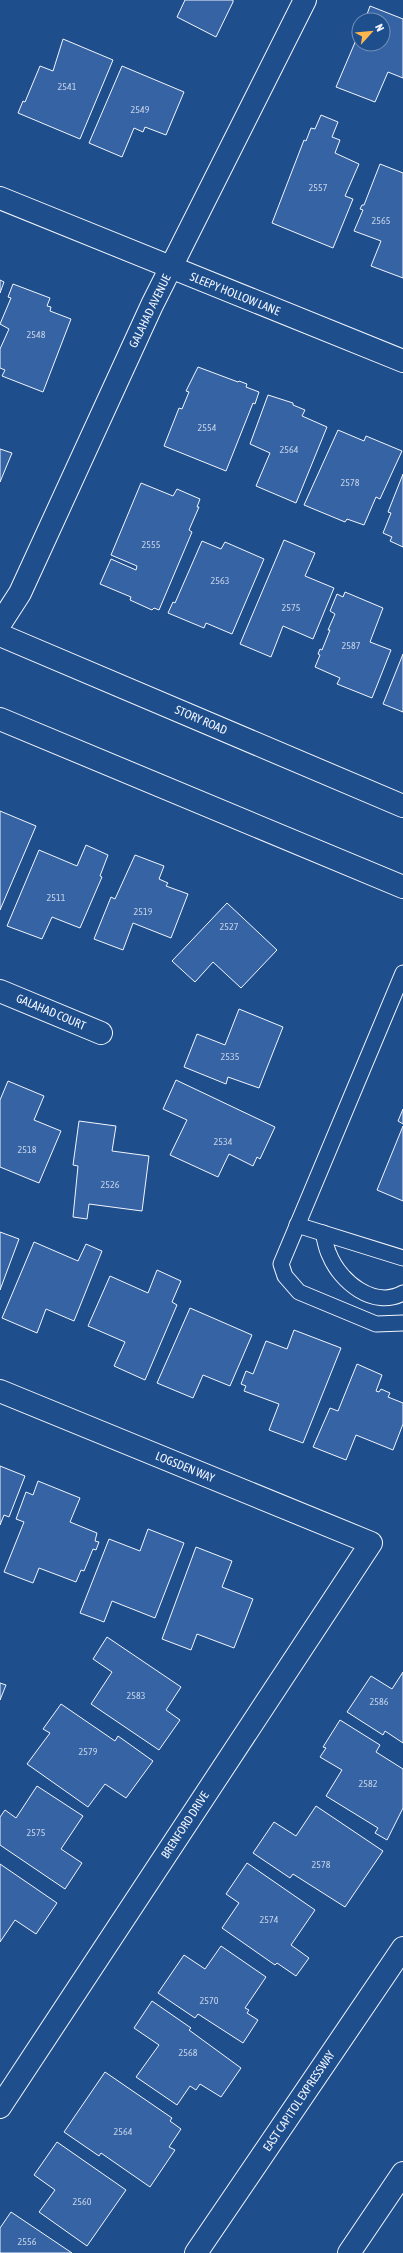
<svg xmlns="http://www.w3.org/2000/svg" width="403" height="2253" viewBox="0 0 403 2253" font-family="'Asap Condensed',sans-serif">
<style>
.building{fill:#3563a3;stroke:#f2f6ff}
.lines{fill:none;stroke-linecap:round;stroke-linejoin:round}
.service-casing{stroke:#f2f6ff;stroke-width:17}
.minor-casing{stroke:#f2f6ff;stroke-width:24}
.primary-casing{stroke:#f2f6ff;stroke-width:24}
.trunk-casing{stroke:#f2f6ff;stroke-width:24}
.service{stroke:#1f4e8c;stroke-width:15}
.minor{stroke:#1f4e8c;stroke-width:22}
.primary{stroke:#1f4e8c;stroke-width:22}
.trunk{stroke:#1f4e8c;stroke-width:22}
.labels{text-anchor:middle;stroke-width:3;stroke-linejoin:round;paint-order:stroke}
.number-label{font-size:10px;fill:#c3d1e8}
.street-label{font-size:12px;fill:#f2f6ff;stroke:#1f4e8c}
</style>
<rect width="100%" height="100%" fill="#1f4e8c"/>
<g class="building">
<path d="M185,0h48v2l-17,35 -39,-20z"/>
<path d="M370,6l33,13v59l-15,-6 -13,30 -39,-15 23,-54v11h24v-24h-18z"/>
<path d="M63,39l50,21 -33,79 -62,-26 5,-12 2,1 15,-36 13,5z"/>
<path d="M122,66l62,26 -18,43 -21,-8 -2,5 -9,-4 -12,29 -33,-14z"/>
<path d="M321,115l17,7 -6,15 8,3 -5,13 24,11 -14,32 8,3 -20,49 -61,-25 32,-83 2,1 5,-13 4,1z"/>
<path d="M380,164l23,9v105l-32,-12 10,-25 -27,-10 9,-21 -3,-1 2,-4h2z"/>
<path d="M0,280l4,2 -4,11z"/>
<path d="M13,284l37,14 -3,8 4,1 -1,4 21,8 -28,73 -41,-16 3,-6 -5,-2v-19l9,-20 -9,-5 11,-26 -3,-1z"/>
<path d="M198,367l40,15 1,-1 8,3 -1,3 13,5 -4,12 -2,-1 -27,68 -62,-25 15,-38 3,1 7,-17 -3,-1z"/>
<path d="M268,395l25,8v2l12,5 -3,6 25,11 -31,76 -40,-17 14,-33 -20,-9z"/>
<path d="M338,430l26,11 2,-5 36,15 -22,48 -4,-2 -12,28 -17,-6 -2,3 -41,-17z"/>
<path d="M0,449l12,4 -12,29z"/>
<path d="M403,474v73l-13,-6 2,-4 -9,-4 8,-20 -3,-1z"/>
<path d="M141,483l32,13 4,-7 23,10 -3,8h2l-10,23 3,2 -33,78 -5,-2 -2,2 -22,-10 1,-3 -31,-13 11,-25 25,11 1,-4 -26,-11z"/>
<path d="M284,540l31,13 -10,23 29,12 -21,51 -30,-13 -12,31 -31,-13z"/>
<path d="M202,541l19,8 4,-7 39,17 -32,75 -26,-11 -2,5 -36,-15 5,-11 2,1z"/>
<path d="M345,592l38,16 -13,34 21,8 -19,48 -35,-14 3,-6 -25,-11 5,-12 -2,-1 2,-5 2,1 8,-20h-2l7,-16 -5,-3 7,-17 6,3z"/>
<path d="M403,654v58l-20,-8z"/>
<path d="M0,811l36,15 -36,84z"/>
<path d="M86,845l22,10 -8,21 2,1 -22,51 -28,-11 -10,22 -35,-13 32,-76 38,16z"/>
<path d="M135,855l29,11 -5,13 9,4 -2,3 22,8 -17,44 -38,-15 -10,27 -29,-11 17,-42 4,2z"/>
<path d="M227,903l50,47 -36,38 -28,-26 -18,20 -23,-21z"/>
<path d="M239,1009l44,18 -24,61 -31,-11 -2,7 -42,-17 13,-33 28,11z"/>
<path d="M176,1080l99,47 -15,32 -3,-2 -4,9 -24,-12 -11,23 -48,-22 17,-35 -24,-11z"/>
<path d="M8,1081l36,15 -10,24 27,11 -22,52 -39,-16v-67z"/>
<path d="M403,1109v15l-5,-3z"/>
<path d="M79,1121l37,5 -4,25 37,5 -7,55 -53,-7 -2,15 -14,-2 5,-51 -5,-1z"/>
<path d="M403,1126v75l-26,-11z"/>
<path d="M0,1232l19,7 -19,51z"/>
<path d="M34,1242l44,19 8,-17 16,7 -28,70 -28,-12 -9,24 -35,-15z"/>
<path d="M157,1270l24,11 -9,21 5,3 -32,75 -31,-14 11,-24 -37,-16 22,-50 38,17z"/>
<path d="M190,1308l62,27 -22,51 -27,-11 -10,23 -36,-15z"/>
<path d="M294,1330l47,18 -38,95 -34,-13 10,-26 -35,-13 2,-5 -5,-2 5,-13 7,3 13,-33 21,8z"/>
<path d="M357,1364l25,11 -6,16 3,1 2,-3 9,4 -2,4 15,6v21l-10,26 -37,-15 -10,25 -33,-13 17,-39 8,3z"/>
<path d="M0,1466l25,10 -16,41 -5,-2 -4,10z"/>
<path d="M38,1481l42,17 -10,24 27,11 -2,8 4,1 -3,8 -3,-1 -9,22 -3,-1 -5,12 -37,-14 -6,15 -29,-11 20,-50 -8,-3 10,-27 7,3z"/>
<path d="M148,1529l36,14 -29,75 -43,-17 -8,21 -24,-9 29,-74 31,12z"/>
<path d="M196,1547l36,14 -10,26 31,12 -19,49 -37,-14 -6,16 -29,-11z"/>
<path d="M107,1637l74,50 -15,23 14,10 -21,30 -68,-46 21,-32 -19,-13z"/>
<path d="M403,1672v71l-18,-12 -2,4 -36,-23 24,-36 21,13z"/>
<path d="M0,1683l6,2 -6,15z"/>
<path d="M61,1704l54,37 3,-5 35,25 -27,37 -21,-14 -17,23 -61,-43 23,-31 -7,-4z"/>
<path d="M340,1720l40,25 -4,7 27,17v39l-16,32 -12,-7 3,-5 -52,-32 16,-26 -22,-13 6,-9 -3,-1z"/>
<path d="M37,1786l46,30 -22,33 21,14 -17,26 -65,-44v-28l5,-7 11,8z"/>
<path d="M316,1806l67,45 -38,56 -52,-33 -3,4 -37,-25 21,-31 22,14z"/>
<path d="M247,1863l68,47 -24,35 18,13 -13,18 -19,-13 -2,2 -53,-37 17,-25 -13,-9z"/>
<path d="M0,1864l57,39 -21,31 -21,-14 -15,22z"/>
<path d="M221,1946l45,31 -21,31 4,2 -2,3 11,7 -15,23 -45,-29 -3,4 -37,-25 26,-38 21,14z"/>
<path d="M152,2001l39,27 -2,2 52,38 -20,29 -21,-13 -4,6 -6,-4 -13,19 -41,-28 23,-32 -25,-17z"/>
<path d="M105,2072l67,46 -2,3 11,8 -12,18 6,3 -25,37 -49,-34 -2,3 -35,-24z"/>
<path d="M57,2142l69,48 -39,56 -48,-34 16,-22 -21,-15z"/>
<path d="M11,2212l61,41h-72v-25z"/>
</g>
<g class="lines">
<g class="service-casing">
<g id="service">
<path d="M403,973l-122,291 4,12 14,16 77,32 27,-1"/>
<path d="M297,1225l106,33"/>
<path d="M323,1233c2,7 3,15 6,21 11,28 45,55 74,39"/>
</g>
</g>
<g class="minor-casing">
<g id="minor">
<path d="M0,198l403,163"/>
<path d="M0,624l20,-31 132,-288 153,-305"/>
<path d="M0,991l101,42"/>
<path d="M0,1391l371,152 -371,564"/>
</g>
</g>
<g class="primary-casing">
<g id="primary">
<path d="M0,635l403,171"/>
<path d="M0,719l403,168"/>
</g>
</g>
<g class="trunk-casing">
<g id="trunk">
<path d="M196,2253l207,-305"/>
<path d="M349,2253l54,-80"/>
</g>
</g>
<use href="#service" class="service"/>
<use href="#minor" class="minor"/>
<use href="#primary" class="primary"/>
<use href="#trunk" class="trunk"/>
</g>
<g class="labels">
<g class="number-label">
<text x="67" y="90">2541</text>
<text x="140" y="113">2549</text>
<text x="318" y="191">2557</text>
<text x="381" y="224">2565</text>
<text x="36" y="338">2548</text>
<text x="207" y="431">2554</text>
<text x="289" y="453">2564</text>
<text x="350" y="486">2578</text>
<text x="151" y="548">2555</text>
<text x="220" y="584">2563</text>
<text x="291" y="611">2575</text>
<text x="351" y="649">2587</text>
<text x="56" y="901">2511</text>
<text x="143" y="915">2519</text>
<text x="229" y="930">2527</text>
<text x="230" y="1060">2535</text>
<text x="223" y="1145">2534</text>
<text x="27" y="1153">2518</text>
<text x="110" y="1188">2526</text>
<text x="136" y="1699">2583</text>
<text x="379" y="1705">2586</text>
<text x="88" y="1755">2579</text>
<text x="368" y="1787">2582</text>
<text x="36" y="1836">2575</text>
<text x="321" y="1868">2578</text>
<text x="269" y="1923">2574</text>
<text x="209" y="2004">2570</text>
<text x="188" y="2056">2568</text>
<text x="123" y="2135">2564</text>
<text x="82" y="2205">2560</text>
<text x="27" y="2245">2556</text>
</g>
<g class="street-label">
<text transform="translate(235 294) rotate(22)" y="4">SLEEPY HOLLOW LANE</text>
<text transform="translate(150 311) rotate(-64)" y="4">GALAHAD AVENUE</text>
<text transform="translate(201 720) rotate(23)" y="4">STORY ROAD</text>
<text transform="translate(51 1012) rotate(23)" y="4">GALAHAD COURT</text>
<text transform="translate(185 1467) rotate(22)" y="4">LOGSDEN WAY</text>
<text transform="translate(185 1825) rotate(-57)" y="4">BRENFORD DRIVE</text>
<text transform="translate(299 2101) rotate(-56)" y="4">EAST CAPITOL EXPRESSWAY</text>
</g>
</g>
<g transform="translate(371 32) rotate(63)"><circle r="19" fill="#1f4e8c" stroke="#7391ba"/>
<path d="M0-3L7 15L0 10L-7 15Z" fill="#ffb74d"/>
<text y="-6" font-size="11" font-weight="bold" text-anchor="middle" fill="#f2f6ff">N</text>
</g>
</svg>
